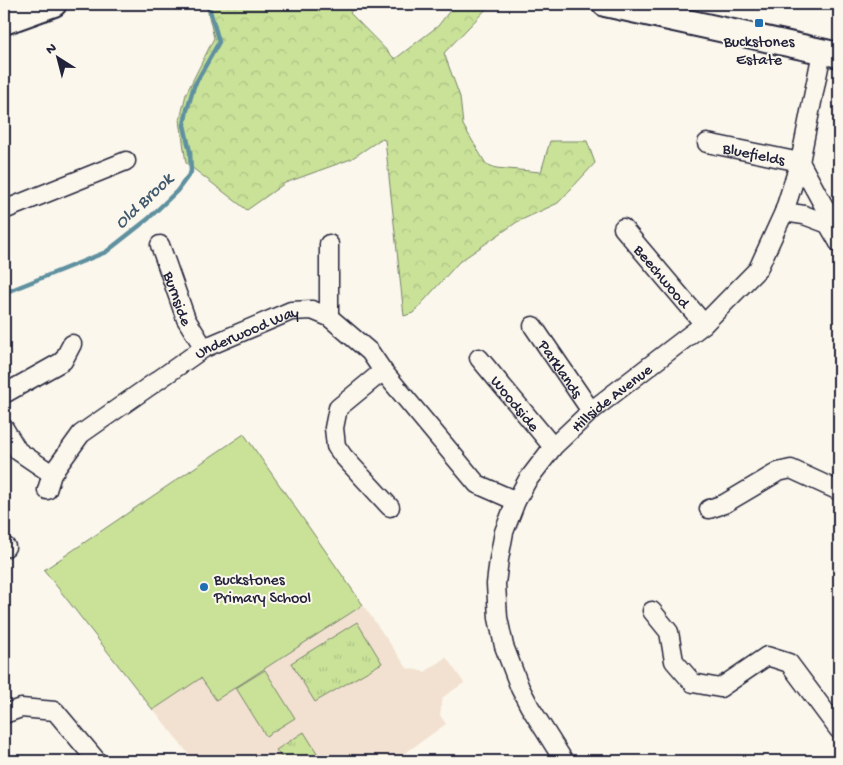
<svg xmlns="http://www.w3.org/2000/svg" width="843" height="765" viewBox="0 0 843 765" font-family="'Gochi Hand',sans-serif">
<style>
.built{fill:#f2e1d0}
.grass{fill:url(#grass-tufts);stroke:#76826a}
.forest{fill:url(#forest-crowns);stroke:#76826a}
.pitch{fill:#c9e298;stroke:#76826a}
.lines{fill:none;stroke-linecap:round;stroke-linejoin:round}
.stream{stroke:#5f909f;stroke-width:4.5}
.street-casing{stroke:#22223b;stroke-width:21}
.secondary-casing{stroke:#22223b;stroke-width:28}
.street{stroke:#fbf7ec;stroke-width:18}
.secondary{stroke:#fbf7ec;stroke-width:24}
.poi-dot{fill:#1f6fb2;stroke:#fbf7ec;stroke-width:2}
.labels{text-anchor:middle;stroke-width:4;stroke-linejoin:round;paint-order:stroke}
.poi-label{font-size:16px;fill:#22223b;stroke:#fbf7ec}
.street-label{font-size:16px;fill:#22223b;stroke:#fbf7ec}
.water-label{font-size:18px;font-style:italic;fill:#41596d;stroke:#fbf7ec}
</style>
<defs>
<pattern id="grass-tufts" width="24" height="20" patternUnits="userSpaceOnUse" patternTransform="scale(1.25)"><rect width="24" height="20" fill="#c9e298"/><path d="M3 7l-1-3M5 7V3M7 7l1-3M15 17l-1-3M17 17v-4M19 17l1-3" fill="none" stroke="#acc284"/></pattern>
<pattern id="forest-crowns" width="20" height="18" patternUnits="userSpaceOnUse" patternTransform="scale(1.25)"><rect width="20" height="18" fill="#c9e298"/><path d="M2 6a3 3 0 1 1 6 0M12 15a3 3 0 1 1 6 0" fill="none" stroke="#acc284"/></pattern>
</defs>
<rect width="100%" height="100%" fill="#fbf7ec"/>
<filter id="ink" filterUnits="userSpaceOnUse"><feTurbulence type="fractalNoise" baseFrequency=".02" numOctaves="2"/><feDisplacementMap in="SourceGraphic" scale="10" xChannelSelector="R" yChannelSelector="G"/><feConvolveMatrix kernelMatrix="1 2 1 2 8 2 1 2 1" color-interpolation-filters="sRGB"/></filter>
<g filter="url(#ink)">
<path class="built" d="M244,434l163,234 18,4 21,-15 18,26 -21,14 -3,18 6,9 -52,37h-200l-150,-191z"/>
<g class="grass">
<path d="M357,622l25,41 -67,39 -24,-39z"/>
<path d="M304,732l18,29h-38l-8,-11z"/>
</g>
<path class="forest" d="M206,4h150l-6,9 45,46 43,-33 17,-22h36l-47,49 16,44 3,28 23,39 10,4 45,4 9,-31h37l8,22 -37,40 -41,19 -58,40 -46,51 -9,3 -19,-176 -4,-1 -30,20 -66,24 -38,27 -61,-47 -6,-43 6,-26 28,-56z"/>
<g class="pitch">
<path d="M244,434l119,171 -147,95 -15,-22 -48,32 -109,-140z"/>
<path d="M265,670l30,48 -29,18 -30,-48z"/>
</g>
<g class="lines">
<path class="stream" d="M4,293l102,-41 42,-33 29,-28 14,-19 -1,-20 -6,-27 3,-15 7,-24 25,-44 -11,-38"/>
<g class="street-casing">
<g id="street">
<path id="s1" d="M707,143l93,19 26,48 2,14 11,19"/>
<path d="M4,210l122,-49"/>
<path d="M784,212l20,3 24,9"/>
<path id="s2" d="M623,228l81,96"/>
<path d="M329,244v73"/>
<path id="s3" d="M160,245l26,74 18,29"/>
<path id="s4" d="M533,326l58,85"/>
<path id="s5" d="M479,358l74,89"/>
<path d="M383,371l-45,37 -4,20 2,18 7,10 47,51"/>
<path d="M4,394l59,-33 9,-17"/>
<path d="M4,428l14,23 34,23"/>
<path id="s6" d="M47,490l5,-16 29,-40 123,-86 87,-37 21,-1 17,7 41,35 13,19 94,113 39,17"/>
<path d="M709,509l15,-5 54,-32 13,-3 48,22"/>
<path d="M4,548l2,-1"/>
<path d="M652,611l17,21 5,29 19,22 27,5 47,-32 22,7 50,67"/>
<path d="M4,714l17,-6 34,3 42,50"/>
<path id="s7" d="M564,761l-34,-54 -10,-19 -16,-42 -6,-28 -2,-34 3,-25 5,-27 12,-31 11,-20 26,-34 38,-36 113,-87 54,-55 26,-57 16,-50 22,-110"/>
</g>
</g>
<g class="secondary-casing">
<g id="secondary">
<path d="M605,4l234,51"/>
<path d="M4,22l50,-18"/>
</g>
</g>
<use href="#street" class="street"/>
<use href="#secondary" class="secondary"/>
</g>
</g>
<g class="poi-dot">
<rect x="754" y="18" width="10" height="10" rx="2.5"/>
<circle cx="204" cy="587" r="5"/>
</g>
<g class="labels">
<g class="poi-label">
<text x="759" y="46">Buckstones<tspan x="759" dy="18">Estate</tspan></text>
<text x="214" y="584" text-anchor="start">Buckstones<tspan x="214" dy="18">Primary School</tspan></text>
</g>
<g class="street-label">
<text dy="6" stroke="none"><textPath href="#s1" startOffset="48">Bluefields</textPath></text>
<text dy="6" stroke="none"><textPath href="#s2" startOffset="62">Beechwood</textPath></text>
<text dy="6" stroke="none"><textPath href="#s3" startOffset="56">Burnside</textPath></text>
<text dy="6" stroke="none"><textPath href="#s6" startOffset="262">Underwood Way</textPath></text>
<text dy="6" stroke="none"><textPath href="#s4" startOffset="51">Parklands</textPath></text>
<text dy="6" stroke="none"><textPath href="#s7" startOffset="421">Hillside Avenue</textPath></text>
<text dy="6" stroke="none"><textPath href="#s5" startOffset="58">Woodside</textPath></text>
</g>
<g class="water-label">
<text transform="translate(143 200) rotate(-43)" y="6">Old Brook</text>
</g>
</g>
<rect width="843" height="765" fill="none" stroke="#fbf7ec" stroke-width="20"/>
<rect x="10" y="10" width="823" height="745" fill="none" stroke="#22223b" stroke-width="2" filter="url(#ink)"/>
<g transform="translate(58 58) rotate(324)" stroke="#fbf7ec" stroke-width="4" paint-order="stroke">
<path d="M0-4L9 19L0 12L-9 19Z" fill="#22223b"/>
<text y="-8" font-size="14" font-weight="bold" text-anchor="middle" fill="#22223b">N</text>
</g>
</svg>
